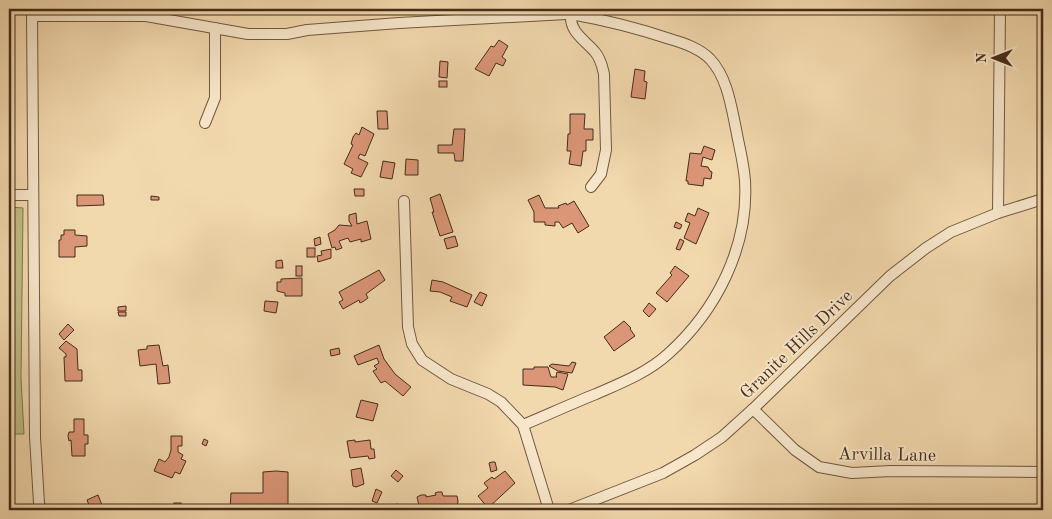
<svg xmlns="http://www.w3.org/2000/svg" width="1052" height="519" viewBox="0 0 1052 519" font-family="'Old Standard TT',serif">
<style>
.green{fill:#c0bd86;stroke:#827550}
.building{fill:#db9677;stroke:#442d1a}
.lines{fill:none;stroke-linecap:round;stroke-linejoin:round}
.minor-casing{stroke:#70583f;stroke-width:12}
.minor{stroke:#f7e6ca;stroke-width:10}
.labels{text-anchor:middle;stroke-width:4;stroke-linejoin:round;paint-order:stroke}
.street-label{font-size:18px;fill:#442d1a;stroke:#f7e6ca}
</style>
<rect width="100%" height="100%" fill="#f2d8ad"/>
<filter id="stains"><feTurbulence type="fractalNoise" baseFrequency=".004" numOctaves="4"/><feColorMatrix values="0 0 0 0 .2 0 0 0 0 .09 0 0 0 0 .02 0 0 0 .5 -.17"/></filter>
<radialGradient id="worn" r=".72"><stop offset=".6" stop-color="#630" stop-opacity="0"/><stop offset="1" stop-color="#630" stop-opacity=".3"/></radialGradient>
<path class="green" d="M9,207l14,1 -2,170 3,56h-15z"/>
<g class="building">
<path d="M499,40l9,6 -6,11 4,3 -3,6 -7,-3 -7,13 -14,-7 16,-23 3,1z"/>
<path d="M440,61l8,1 -1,16 -8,-1z"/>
<path d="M635,69l10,2 -1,10 3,1 -2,17 -14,-2z"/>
<rect x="439" y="81" width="8" height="6"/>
<path d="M377,111h10l1,18h-10z"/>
<path d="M570,114h15l-1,15h9v11h-7v11h-3l-2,15 -12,-2 2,-13h-4l1,-17h2z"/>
<path d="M362,127l12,7 -9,22 -5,-2 -2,4 10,5 -7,14 -10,-4 2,-4 -9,-5 9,-19 -2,-1 2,-7 3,-4 3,2z"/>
<path d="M454,129h11l-2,32h-8l-1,-8h-16v-8h14z"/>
<path d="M704,146l11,4 -3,10 -9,-3 -2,9 7,1 2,4 2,1 -1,7 -7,-1 -1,8 -15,-2v-3h-2l4,-28 11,1z"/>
<path d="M406,159l12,1v15h-13z"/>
<path d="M383,161l12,2 -3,16 -12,-2z"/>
<path d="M354,189h10v7h-9z"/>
<path d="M440,194l13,38 -13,4 -8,-24h2l-4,-14z"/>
<path d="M77,195h26l1,10 -27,1z"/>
<path d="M539,195l6,13h14l-1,-2 8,-3 1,2 7,-4 15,25 -11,7 -6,-10 -9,5 -4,-6h-4v4l-10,-1v-3h-11v-10l-6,-12z"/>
<path d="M151,196l8,1v3h-8z"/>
<path d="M698,208l11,5 -13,31 -12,-6 6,-15 -5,-2 3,-8 7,3z"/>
<path d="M356,213l1,11 10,-3 4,18 -10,3v-3l-11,3 -2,-4 -9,3 3,7 -6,2 -1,-3 -3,1 -4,-14 7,-4 4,-5 13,1 -3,-5v-6z"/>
<path d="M676,222l6,3 -2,4 -6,-2z"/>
<path d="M64,230h11v5l12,1v10l-12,1v10h-16v-17h2v-5h3z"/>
<path d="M455,236l3,10 -11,3 -3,-10z"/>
<path d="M320,237l1,7 -6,2 -1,-7z"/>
<path d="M680,239l4,2 -4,9 -4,-1z"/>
<rect x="307" y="248" width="8" height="9"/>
<path d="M331,249v9l-13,4 -1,-6 5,-1 -1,-4z"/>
<path d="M282,260l1,8h-7v-7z"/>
<rect x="296" y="266" width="6" height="10"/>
<path d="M675,266l14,10 -22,26 -11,-9 16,-18 -2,-2z"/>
<path d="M379,270l6,10 -19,14 2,4 -4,3 -4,2 -1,-3 -16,9 -4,-7 4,-2 -4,-8z"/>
<path d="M302,278v18h-17v-3l-8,-2v-9h4v-3z"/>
<path d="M432,280l11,2 29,13 -5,12 -17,-6 2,-4 -12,-5 -10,-1z"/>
<path d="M480,292l7,3 -5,11 -8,-4z"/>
<path d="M265,301l13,1 -2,11 -12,-2z"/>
<path d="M649,303l7,6 -7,8 -6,-6z"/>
<path d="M126,306v5h-8v-4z"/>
<path d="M118,312h8v4h-7z"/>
<path d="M624,321l7,7 -1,1 5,7 -21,15 -10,-14z"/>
<path d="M68,324l6,6 -10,10 -5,-6z"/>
<path d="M66,341l11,8 1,21h4v11h-17l-1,-24h2v-3l-7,-6z"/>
<path d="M159,345l4,21 5,-1 2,18 -12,1 -2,-20 -16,2 -2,-16 9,-1v-3z"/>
<path d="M379,345l5,14 11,15 16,13 -8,9 -18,-15 -4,2 -8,-12 4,-2 -3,-3 5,-3 -2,-5 -19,7 -4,-9z"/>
<path d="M339,348l1,6 -9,2 -1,-6z"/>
<path d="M572,362l4,1 -4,10 -14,-2 -9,-5 3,-2 17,2z"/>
<path d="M534,367h14l3,10h6l-1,-1 1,-4 11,2 -5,16 -8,-3 -32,-2v-16h11z"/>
<path d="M361,400l17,4 -5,17 -17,-4z"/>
<path d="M74,419h10v16h4v9h-3v12h-13l-1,-16 -2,1 -1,-5 1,-4h5z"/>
<path d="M171,436h11v10h-4v6l5,3 -2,4 5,2 -6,13 -5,-2 -3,6 -18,-7 5,-12 6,3 4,-5 2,-7z"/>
<path d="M204,439l4,2 -2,5 -4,-2z"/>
<path d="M355,440v2l15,-2 1,9h3l1,9 -6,1 -1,-3 -18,2 -3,-17z"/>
<path d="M492,462h3l2,8 -6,2 -2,-9z"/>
<path d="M361,468l3,16 -8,3 -3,-1 -2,-16z"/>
<path d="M396,470l7,6 -5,6 -7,-6z"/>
<path d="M276,471l12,1v38h-58l1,-17h32v-21z"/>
<path d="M505,471l10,12 -27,25 -10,-12 10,-8 -4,-5 8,-6 2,2z"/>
<path d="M376,489l6,3 -5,11 -5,-2z"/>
<path d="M438,492h4l1,4h14l1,5 -1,6h-11l-11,3h-15l-3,-13 4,-2h5v2l10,-2 -1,-2z"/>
<path d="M98,495l6,15h-13l-4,-10z"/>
<rect x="174" y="503" width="7" height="7"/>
<path d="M398,504l2,5 9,1h-24v-3z"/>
</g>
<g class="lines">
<g class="minor-casing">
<g id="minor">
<path d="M32,9l3,428 4,66 2,7"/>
<path d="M32,16h114l102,18h39l20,-4 92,-7 167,-9"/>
<path d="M205,123l10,-25v-70"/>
<path d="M9,195h24"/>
<path d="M404,201l4,126 4,17 10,16 29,19 37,15 13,8 22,23 26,85"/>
<path d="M998,213l2,-204"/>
<path d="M753,409l42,41 24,17 33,6 39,-2 152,1"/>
<path d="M523,425c24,-10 48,-21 73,-31 25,-11 51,-21 72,-40 48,-43 81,-107 77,-173 -1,-17 -6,-35 -9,-52 -5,-24 -9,-52 -26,-70 -11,-11 -26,-16 -40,-20 -33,-11 -65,-19 -99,-25 -2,18 14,26 24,38 6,7 7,14 9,22l2,76 -5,24 -10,13"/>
<path d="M569,510l94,-37 32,-18 27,-18 31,-28 137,-133 36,-28 25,-16 47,-19 45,-14"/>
</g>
</g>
<use href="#minor" class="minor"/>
</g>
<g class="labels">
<g class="street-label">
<text transform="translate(796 344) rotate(-44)" y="6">Granite Hills Drive</text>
<text transform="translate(887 454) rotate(1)" y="6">Arvilla Lane</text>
</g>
</g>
<rect width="1052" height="519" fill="none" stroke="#f2d8ad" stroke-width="30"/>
<rect x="10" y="10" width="1032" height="499" fill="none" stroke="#442d1a" stroke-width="2.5"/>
<rect x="15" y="15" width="1022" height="489" fill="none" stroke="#442d1a"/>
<g transform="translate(994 58) rotate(270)" stroke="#f7e6ca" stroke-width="4" paint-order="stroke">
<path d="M0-4L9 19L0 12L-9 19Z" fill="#442d1a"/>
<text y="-8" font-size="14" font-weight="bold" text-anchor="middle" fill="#442d1a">N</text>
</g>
<rect width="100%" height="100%" filter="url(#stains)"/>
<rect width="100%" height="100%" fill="url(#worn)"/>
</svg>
